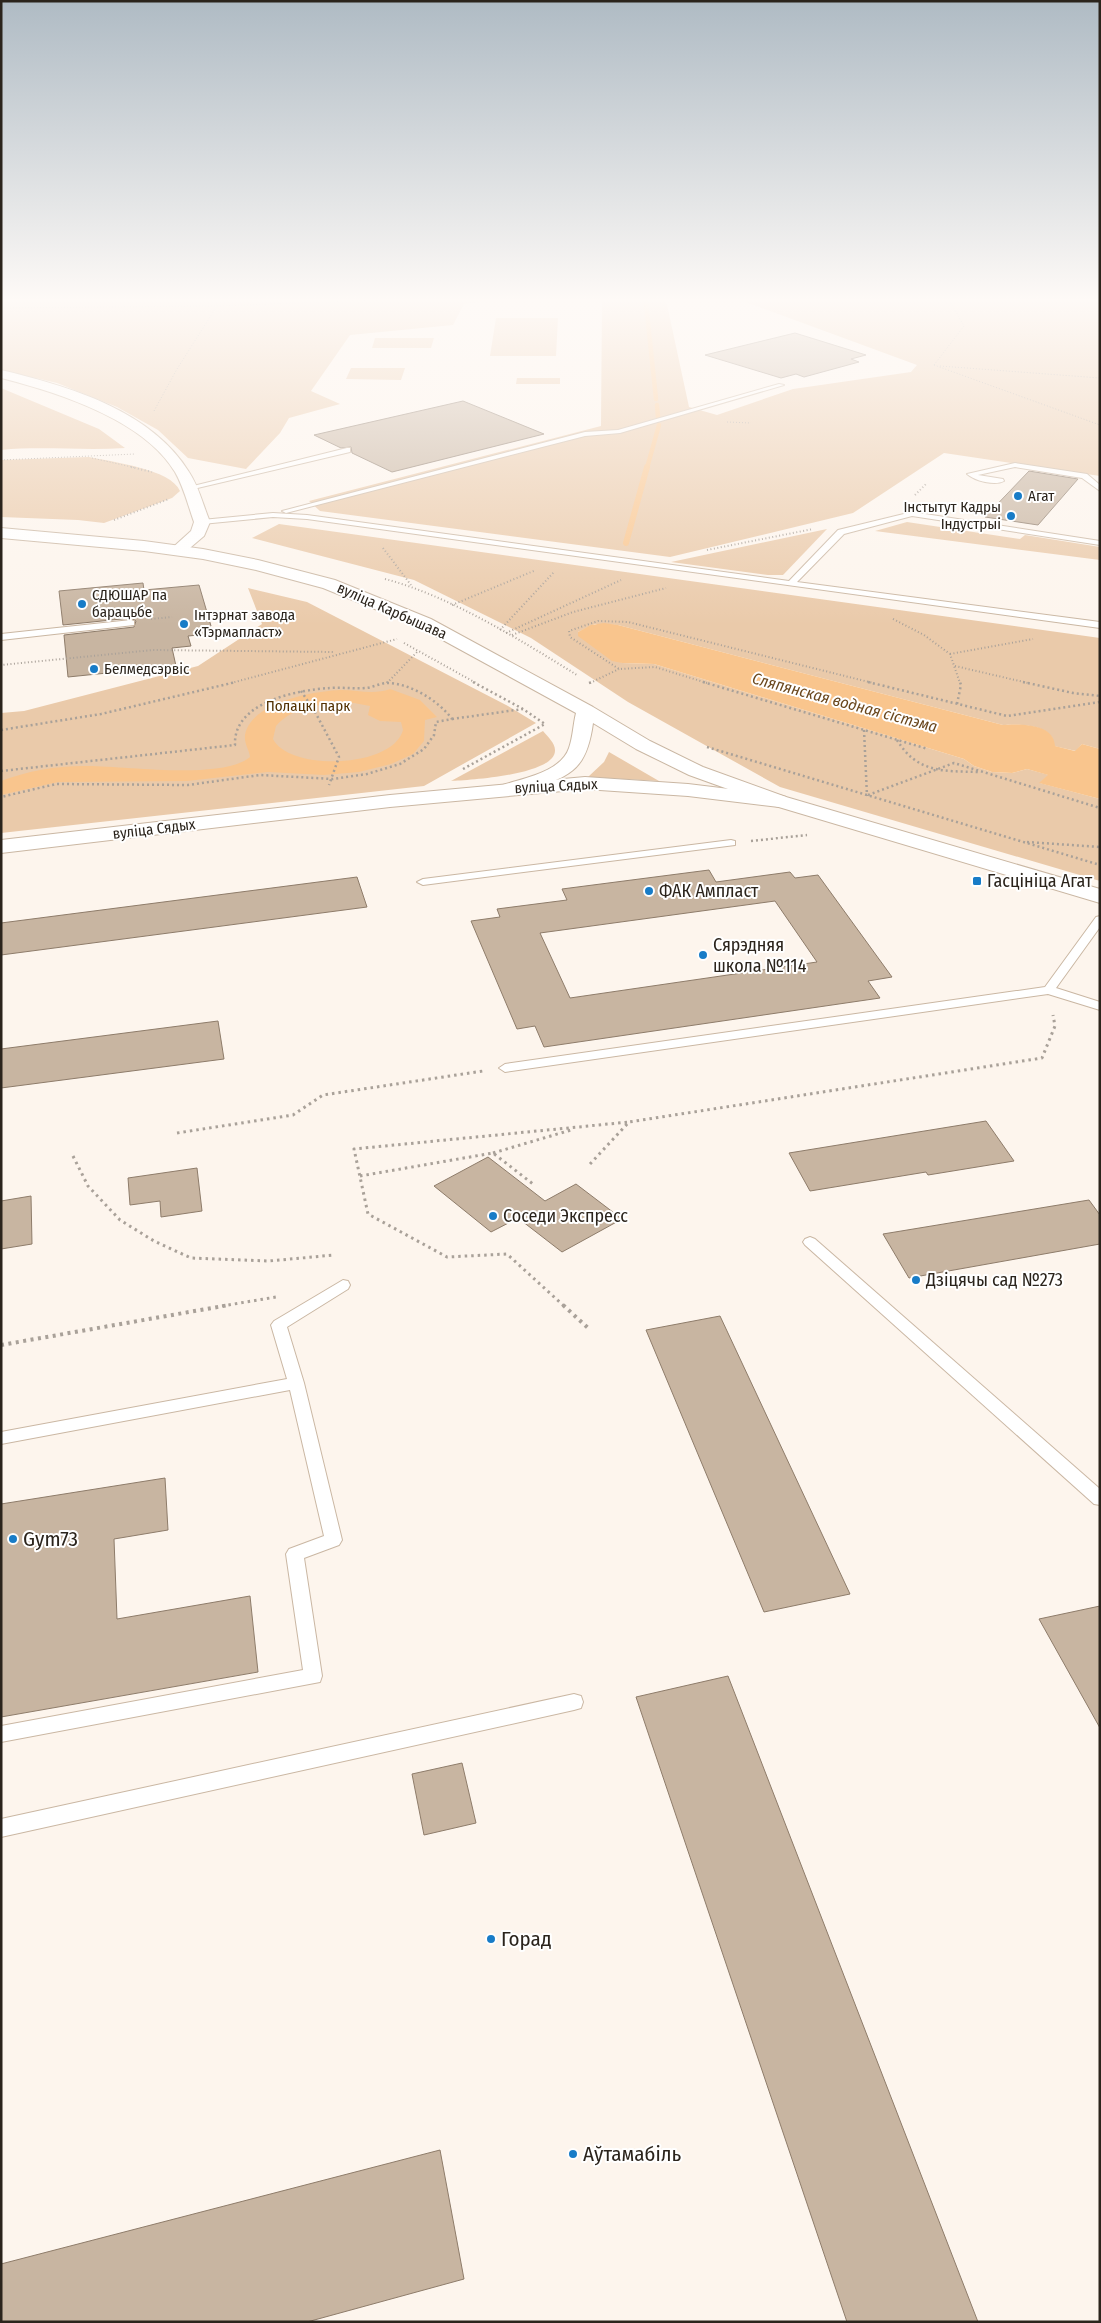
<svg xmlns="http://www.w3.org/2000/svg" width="1101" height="2323" viewBox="0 0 1101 2323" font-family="'Fira Sans Condensed',sans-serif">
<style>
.green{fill:#eacaaa}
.water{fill:#f9c58d;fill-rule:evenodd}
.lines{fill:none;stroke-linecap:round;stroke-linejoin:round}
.stream-far1{stroke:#f9c58d;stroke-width:4.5}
.stream{stroke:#f9c58d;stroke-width:6}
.building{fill:#c8b5a1;stroke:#8e7c6a;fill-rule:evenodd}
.service-casing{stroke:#cab7a3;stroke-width:2}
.minor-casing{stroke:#cab7a3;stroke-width:2}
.tertiary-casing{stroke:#cab7a3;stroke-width:2}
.secondary-casing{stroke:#cab7a3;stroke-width:2}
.path-far4{stroke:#a9a199;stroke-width:1;stroke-dasharray:1 2;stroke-linecap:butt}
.path-far3{stroke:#a9a199;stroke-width:2;stroke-dasharray:1 2.5;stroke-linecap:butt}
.path-far2{stroke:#a9a199;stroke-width:2.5;stroke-dasharray:2 3;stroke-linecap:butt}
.path-far1{stroke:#a9a199;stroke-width:3;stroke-dasharray:2.5 4;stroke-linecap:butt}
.path{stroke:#a9a199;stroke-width:4;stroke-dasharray:3 4.5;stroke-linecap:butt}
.service{fill:#fff;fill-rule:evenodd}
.minor{fill:#fff;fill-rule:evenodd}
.tertiary{fill:#fff;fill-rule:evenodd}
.secondary{fill:#fff;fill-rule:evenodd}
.poi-dot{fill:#187cc7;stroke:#fff;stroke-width:2}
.labels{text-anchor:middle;stroke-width:4;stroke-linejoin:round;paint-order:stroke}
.far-poi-label{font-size:15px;fill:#2b241c;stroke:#fff;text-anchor:start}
.far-street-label{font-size:15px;fill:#2b241c;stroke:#fff}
.far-park-label{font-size:15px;fill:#533103;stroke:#fff}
.far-water-label{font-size:16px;font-style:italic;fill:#6a471d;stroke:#fff}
.poi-label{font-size:18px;fill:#2b241c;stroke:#fff;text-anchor:start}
.near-poi-label{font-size:21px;fill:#2b241c;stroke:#fff;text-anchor:start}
</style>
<rect width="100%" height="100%" fill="#fdf5ed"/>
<g class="green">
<path d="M1,300h491l-28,4 -11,21 -103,10 -39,56 29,13 -51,14 -9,15 -34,36 -58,-11 -30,-28 -41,-23 -60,-24 -56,-13z"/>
<path d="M602,300h64l23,107 28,8 76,-26 118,-17 6,-7 -177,-65h360v176l-156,-23 -91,60 -183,44 -350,-46 -11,-10 292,-75z"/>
<path d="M496,318h62l-2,38h-66z"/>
<path d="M375,338h59l-3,10h-59z"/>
<path d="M351,368h54l-4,12 -55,-1z"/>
<path d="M517,378h43v6h-44z"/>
<path d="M1,388l98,41 26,19c-41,3 -82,-2 -124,2z"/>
<path d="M89,457c23,5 82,12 91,34l-8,7 -68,25 -26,-3 -77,-3v-57z"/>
<path d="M907,522l113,17 5,-4 75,12v13l-225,-29z"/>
<path d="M279,524l821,114v111l-18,-5 -6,7 -22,-5c1,-22 -36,-22 -51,-21l-385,-100 -23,-1 -17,8 44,31 32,1 310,95 10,7 18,6 20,1 15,-4 22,6 -9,8 60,16v82l-320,-94 -152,-85 -97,-64 -117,-58 -162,-42z"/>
<path d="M827,529l-44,46h-15l-97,-13z"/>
<path d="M248,588l59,14 201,104 28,17 -112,63 -423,47v-120l23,-2 174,-45 64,-42z"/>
<path d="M543,731c5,6 12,12 12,19 1,25 -86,30 -104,31z"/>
<path d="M609,752l50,29 -71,-4 16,-15z"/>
</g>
<g class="water">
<path d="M604,623l14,2 385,100c16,-1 51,-2 52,21l20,5 7,-7 18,5v50l-61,-16 9,-8 -21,-6 -15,4 -20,-1 -18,-6 -10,-7 -310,-95 -32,-1 -10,-2 -34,-25v-4l13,-7z"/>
<path d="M390,689l30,11 17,17 -12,3 -1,21 -11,13 -22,10 -32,8 -35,3 -56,-3 -81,9 -129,1 -57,13v-14c27,-10 54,-15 83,-15 38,-1 137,15 166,-9 -1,-8 -6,-13 -5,-22 6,-33 69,-44 96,-45 17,0 33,5 49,-1zM354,703l16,3 -2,9 12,6 21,1 2,8c-10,38 -113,42 -130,9l3,-13c18,-21 51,-23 78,-23z"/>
</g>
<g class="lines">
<g class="stream-far1">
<path d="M646,303l10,96"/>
<path d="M657,405l1,12"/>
<path d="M647,468l12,-43"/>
</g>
<path class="stream" d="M626,543l21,-76"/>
</g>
<g class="building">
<path d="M795,333l71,22 -15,4 8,3 -55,15 -8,-3 -15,4 -76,-23z"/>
<path d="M463,401l81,33 -152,38 -40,-19 -1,-6 -10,1 -27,-13z"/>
<path d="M1029,471l49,8 -40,46 -53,-8z"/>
<path d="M143,583l1,7 55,-5 12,41h-4l1,8 -20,2 3,10 -19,2 4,18 -108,11 -4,-42 70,-8 2,-6 -5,-3 -68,7 -4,-34z"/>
<path d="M709,870l7,12 74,-10 5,6 23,-3 74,102 -24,4 12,17 -336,49 -9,-21 -18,3 -46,-108 29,-4 -3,-8 70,-9 -5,-11zM775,901l42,61 -247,36 -30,-65z"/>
<path d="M357,877l10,30 -366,48v-32z"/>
<path d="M218,1021l6,38 -223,29v-39z"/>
<path d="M986,1121l28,40 -86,14 -2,-3 -116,19 -21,-38z"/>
<path d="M488,1157l57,44 31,-17 46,35 -60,33 -44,-34 -27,14 -57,-46z"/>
<path d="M197,1168l5,43 -41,6 -1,-16 -30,4 -2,-27z"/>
<path d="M31,1196l1,48 -31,5v-48z"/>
<path d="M1089,1200l11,15v29l-191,34 -26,-44z"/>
<path d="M720,1316l130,278 -86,18 -118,-282z"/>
<path d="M165,1478l3,52 -54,9 3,80 133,-23 8,76 -257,45v-213z"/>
<path d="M1100,1606v122l-61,-109z"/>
<path d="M728,1676l250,646h-131l-211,-625z"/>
<path d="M462,1763l14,60 -52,12 -12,-61z"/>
<path d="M440,2150l24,129 -157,43h-306v-58z"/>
</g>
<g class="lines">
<g class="service-casing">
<g id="service">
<path d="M779,384l5,1 -164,48 -35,3 -299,77 -4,-2 303,-79 33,-2z"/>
<path d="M347,448h3v4l-161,38 -4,-2z"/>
<path d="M1015,463l72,11 13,11v6l-18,-13 -67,-11 -37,8 25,4 1,2c-9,5 -29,0 -37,-7z"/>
<path d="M912,512l188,29v4l-188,-29 -68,18 -47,48 303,40v6l-793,-109 -34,-2 -71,7 -4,-2 4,-2 71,-7 34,2 482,66 49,-51z"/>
<path d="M131,620l3,1v4l-133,15v-6z"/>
<path d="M731,840l4,1v4l-312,40 -6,-3 6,-3z"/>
<path d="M1100,916v11l-44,61 44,14v8l-52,-16 -543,78 -6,-4 6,-4 540,-77 51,-70z"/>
<path d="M810,1237l5,2 285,250v16l-6,-1 -289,-259 -2,-3 2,-3z"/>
<path d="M343,1280l5,1 2,4 -2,4 -61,38 17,56 38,157 -3,5 -35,13 18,118 -2,6 -319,60v-16l302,-56 -17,-116 3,-5 35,-13 -34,-146 -289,54v-12l286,-53 -16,-54 3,-4z"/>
<path d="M574,1694l7,2 2,6 -2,6 -7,2 -573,127v-18z"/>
</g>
</g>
<g class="minor-casing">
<path id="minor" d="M1,370c67,16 150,40 188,102 10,15 14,33 21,50l-6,14 -20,17h-12l-2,-3 21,-19 3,-9c-6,-17 -10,-34 -19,-50 -31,-52 -118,-80 -174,-94z"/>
</g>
<g class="tertiary-casing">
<path id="tertiary" d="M585,777l103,7 91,11 7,2 3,4 -3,4 -7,2 -91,-11 -103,-7 -195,18 -389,46v-13l389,-45z"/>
</g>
<g class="secondary-casing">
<path id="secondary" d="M1,528l143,13 59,8 55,11 77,20 96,39 162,88 57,34 53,26 83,30 314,92v14l-328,-98 -83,-30 -53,-26 -43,-26c-6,44 -20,53 -60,65 -11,4 -20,8 -30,5l-3,-4 3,-4c21,-7 58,-13 66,-37 4,-11 4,-23 7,-35l-157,-86 -96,-39 -67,-18 -53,-11 -59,-8 -143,-13z"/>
</g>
<g class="path-far4">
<path d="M1,308l216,-2 160,-6"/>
<path d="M934,365l166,60"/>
<path d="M934,365l30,-39 -15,-26"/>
<path d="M940,366l160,12"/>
<path d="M154,411l23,-42 40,-63 -1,-6"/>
<path d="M727,422l24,1"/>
<path d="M92,458l44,10"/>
<path d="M1,460l134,-6"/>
</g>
<g class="path-far3">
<path d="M131,467l21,5"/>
<path d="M915,495l12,-12"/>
<path d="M114,520l55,-21"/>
<path d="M383,548l28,37"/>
<path d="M707,550l106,-21"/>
<path d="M385,579c65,17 135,61 192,96"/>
<path d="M452,605l84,-35"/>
<path d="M151,619l21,-2"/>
<path d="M893,619l31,16 26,19 10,29"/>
<path d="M500,630l54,-58"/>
<path d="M506,633l115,-53"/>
<path d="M512,635l61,-23 93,-24"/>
<path d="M404,643l72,40"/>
<path d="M950,654l83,-15"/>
<path d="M955,666l73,17"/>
<path d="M1,673v-8l152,-15 181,2"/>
<path d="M231,683l166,-44"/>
<path d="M387,683l31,-32"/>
<path d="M590,683l29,-14"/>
<path d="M707,683l-52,-16 -36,2 -49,-32 -1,-6 29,-10 30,1 245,61"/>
</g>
<g class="path-far2">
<path d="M703,682l225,67"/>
<path d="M868,682l139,34 93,-14"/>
<path d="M1023,682l50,11 27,3"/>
<path d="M387,683l1,-1"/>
<path d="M589,683l3,-1"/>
<path d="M301,691l13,19 25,47 -10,28"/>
<path d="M957,704l4,-19 -1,-3"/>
<path d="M452,719l71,-10"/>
<path d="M1,730l100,-16 135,-32"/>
<path d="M864,730l3,66"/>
<path d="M897,740c20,33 46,31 81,32"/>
<path d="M707,747l393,118"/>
<path d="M463,769l82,-45 -22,-15 -50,-27"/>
<path d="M1,771l234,-26c-2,-43 62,-55 95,-57 12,-1 23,1 35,0 7,0 15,-5 22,-5 23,0 52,18 65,36l-16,3 -2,13 -10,14 -24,15 -33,10 -34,5 -73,-4 -72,10 -132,-1 -55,13"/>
<path d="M868,795l86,-32 146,45"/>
<path d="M751,841l56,-6"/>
<path d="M1027,842l73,5"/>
</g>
<g class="path-far1">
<path d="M177,1133l116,-18 30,-20 160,-24"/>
<path d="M493,1153l78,-23"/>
<path d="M73,1156l15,30 32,34 34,21 37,17 78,3 65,-6"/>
<path d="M590,1164l39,-42 413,-64 13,-32 -2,-11"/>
<path d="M360,1176l133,-23 40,31"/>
<path d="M222,1306l54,-9"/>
<path d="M564,1306l-57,-52 -60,3 -79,-43 -14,-65 275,-27"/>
</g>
<g class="path">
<path d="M563,1305l25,23"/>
<path d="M1,1345l228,-40"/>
</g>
<use href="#service" class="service"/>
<use href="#minor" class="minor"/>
<use href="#tertiary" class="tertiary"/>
<use href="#secondary" class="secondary"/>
</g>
<linearGradient id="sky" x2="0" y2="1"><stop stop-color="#afbbc4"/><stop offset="0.48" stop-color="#fefaf7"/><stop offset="1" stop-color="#fefaf7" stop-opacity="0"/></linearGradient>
<rect width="1101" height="625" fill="url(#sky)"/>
<g class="poi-dot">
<circle cx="1018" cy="496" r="5"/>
<circle cx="1011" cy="516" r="5"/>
<circle cx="82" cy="604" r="5"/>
<circle cx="184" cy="624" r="5"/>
<circle cx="94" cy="669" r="5"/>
<rect x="972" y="876" width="10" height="10" rx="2.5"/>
<circle cx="649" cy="891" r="5"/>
<circle cx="703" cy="955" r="5"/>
<circle cx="493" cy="1216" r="5"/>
<circle cx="916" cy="1280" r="5"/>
<circle cx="13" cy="1539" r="5"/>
<circle cx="491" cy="1939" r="5"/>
<circle cx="573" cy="2154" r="5"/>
</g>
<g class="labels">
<g class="far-poi-label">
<text x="1028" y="501">Агат</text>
<text x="1001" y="512" text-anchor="end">Інстытут Кадры<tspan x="1001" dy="17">Індустрыі</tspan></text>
<text x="92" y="600">СДЮШАР па<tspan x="92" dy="17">барацьбе</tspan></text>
<text x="194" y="620">Інтэрнат завода<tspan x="194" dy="17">«Тэрмапласт»</tspan></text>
<text x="104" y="674">Белмедсэрвіс</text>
</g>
<g class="far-street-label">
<text transform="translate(392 611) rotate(24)" y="5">вуліца Карбышава</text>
<text transform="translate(556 786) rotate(-3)" y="5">вуліца Сядых</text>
<text transform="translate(154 829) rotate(-7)" y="5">вуліца Сядых</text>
</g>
<g class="far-park-label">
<text x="308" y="711">Полацкі парк</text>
</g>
<g class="far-water-label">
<text transform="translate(845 702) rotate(15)" y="6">Сляпянская водная сістэма</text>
</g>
<g class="poi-label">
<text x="987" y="887">Гасцініца Агат</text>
<text x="659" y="897">ФАК Ампласт</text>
<text x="713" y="951">Сярэдняя<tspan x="713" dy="21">школа №114</tspan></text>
<text x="503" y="1222">Соседи Экспресс</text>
<text x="926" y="1286">Дзіцячы сад №273</text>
</g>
<g class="near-poi-label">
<text x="23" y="1546">Gym73</text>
<text x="501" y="1946">Горад</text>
<text x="583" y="2161">Аўтамабіль</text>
</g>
</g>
<rect width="1101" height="2323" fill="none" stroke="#2b241c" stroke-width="5"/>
</svg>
